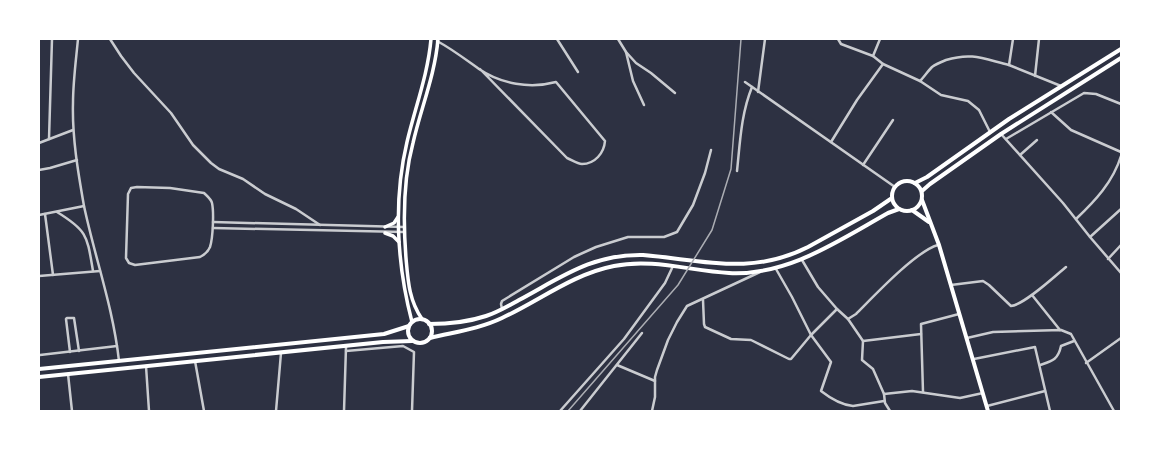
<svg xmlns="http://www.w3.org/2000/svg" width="1160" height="450" viewBox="0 0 1160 450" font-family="Lato,sans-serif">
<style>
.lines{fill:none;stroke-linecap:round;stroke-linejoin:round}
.minor{stroke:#caccd0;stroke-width:2.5}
.secondary{stroke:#fff;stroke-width:3.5}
.primary{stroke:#fff;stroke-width:4}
.rail{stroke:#abadb3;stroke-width:1.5}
</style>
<rect width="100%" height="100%" fill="#2d3142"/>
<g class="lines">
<g class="minor">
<path d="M78,39c-2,21 -5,43 -5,64 -1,34 5,69 11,103 11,52 29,101 35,155"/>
<path d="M110,39l11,17 13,17 37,40 22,32 18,18 8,6 24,10 22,15 31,15 24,16"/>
<path d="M557,39l21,33"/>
<path d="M618,39l8,13 10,11 15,10 24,20"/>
<path d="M838,39l3,5 32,12 10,8 37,17 21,14 27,6 11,9 11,22"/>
<path d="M1013,39l-4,26 52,21"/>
<path d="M437,41c15,8 28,18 42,28 22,15 51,20 77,13l49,59c-1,12 -10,23 -23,23 -5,0 -10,-4 -15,-6l-87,-89"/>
<path d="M626,52l7,29 11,24"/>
<path d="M873,56l7,-17"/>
<path d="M1035,76l4,-37"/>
<path d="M920,81c4,-4 8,-10 12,-14 4,-3 9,-5 14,-7 26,-8 38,-1 63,5"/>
<path d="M745,82l150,105"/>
<path d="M758,92l7,-53"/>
<path d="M1051,112l20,18 50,22"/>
<path d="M1001,134l62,69 27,34 31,36"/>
<path d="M49,139l3,-100"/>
<path d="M1006,139l78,-46 12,1 25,10"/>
<path d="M831,142l26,-42 26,-36"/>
<path d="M39,143l34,-13"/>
<path d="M1020,155l17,-15"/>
<path d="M863,165l30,-45"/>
<path d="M39,170l11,-2 27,-8"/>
<path d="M737,171c3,-28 4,-57 15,-84"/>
<path d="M137,187l33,1 34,5c3,3 7,6 8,10 2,9 1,35 -2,44 -2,5 -6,8 -10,10l-65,8 -6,-2 -3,-5 2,-64 3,-6z"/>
<path d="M57,212c31,19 30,24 36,59"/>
<path d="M45,214l8,61"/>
<path d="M39,215l45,-9"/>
<path d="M1076,219c19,-18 37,-37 45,-63"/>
<path d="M213,222l191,5"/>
<path d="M213,228l191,4"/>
<path d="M1090,237l31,-28"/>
<path d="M1108,259l13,-14"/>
<path d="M802,260l16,27 19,22 11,10 15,22 -1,19 11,9 11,25 28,-3 48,7 23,-5"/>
<path d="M776,269l16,28 19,38 20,27 -10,29c9,7 20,14 32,15l31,-5"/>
<path d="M39,276l61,-5"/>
<path d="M951,285l32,-4 6,4 22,21c13,-1 44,-30 55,-39"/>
<path d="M1032,295l28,35"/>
<path d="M703,300l1,24 1,3 26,12 20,1 38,19h2l20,-24 26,-26"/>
<path d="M502,309l-1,-5 1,-3 72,-44 22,-10 32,-10h36l13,-5 16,-27 12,-32 6,-23"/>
<path d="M848,319l8,-5c18,-18 60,-63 82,-69"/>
<path d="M967,338l26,-6 68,-2 10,4 43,77"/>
<path d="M863,341l58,-7"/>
<path d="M346,351l57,-5 11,6 -2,59"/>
<path d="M70,352l-4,-33 1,-1h7l5,33"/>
<path d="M40,355l77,-9"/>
<path d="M974,359l61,-12 15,64"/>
<path d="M195,361l9,50"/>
<path d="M1086,363l35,-25"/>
<path d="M617,365l38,16"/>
<path d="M1040,365c12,-4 18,-5 21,-19l13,-5"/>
<path d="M146,366l3,45"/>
<path d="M68,374l4,37"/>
<path d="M923,392l-2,-68 38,-10"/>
<path d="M884,394l1,9 5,8"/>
<path d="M987,406l58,-15"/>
<path d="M276,411l5,-58"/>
<path d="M344,411l2,-64"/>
<path d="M560,411l64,-72 41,-56 8,-17"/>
<path d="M580,411l62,-78"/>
<path d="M652,411l3,-14v-20l2,-7 11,-30 9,-18 10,-16 73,-34"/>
</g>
<g class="secondary">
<path d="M385,227l9,-4 4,-6"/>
<path d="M385,233l8,3 6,6"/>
<path d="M422,319c-13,-19 -14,-38 -16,-61 -3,-38 -3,-78 7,-115 8,-35 22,-68 25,-104"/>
<path d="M412,322c-15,-57 -19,-121 -5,-180 8,-34 21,-68 24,-103"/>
</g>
<g class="primary">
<circle cx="907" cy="196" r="15"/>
<path d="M915,183l12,-6 82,-58 112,-70"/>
<path d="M922,191l8,-7 71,-50 120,-76"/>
<path d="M922,200l17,45 49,166"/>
<path d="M912,210l17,12"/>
<circle cx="420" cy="331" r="12"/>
<path d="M429,324c20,0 39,-2 57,-8 12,-4 22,-10 33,-16 43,-23 73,-46 124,-45 60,5 108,21 165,-8l65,-36 19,-13"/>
<path d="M430,338c24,-6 49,-9 72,-20 37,-17 71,-44 112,-52 38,-8 77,5 115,7 59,3 109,-32 159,-60l11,-4"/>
<path d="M39,369l345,-35 25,-8"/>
<path d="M39,377l344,-35 29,-1"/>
</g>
<path class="rail" d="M568,411l110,-126 34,-55 19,-61 10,-130"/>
</g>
<rect width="1160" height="450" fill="none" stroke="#ffffff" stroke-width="80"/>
</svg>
